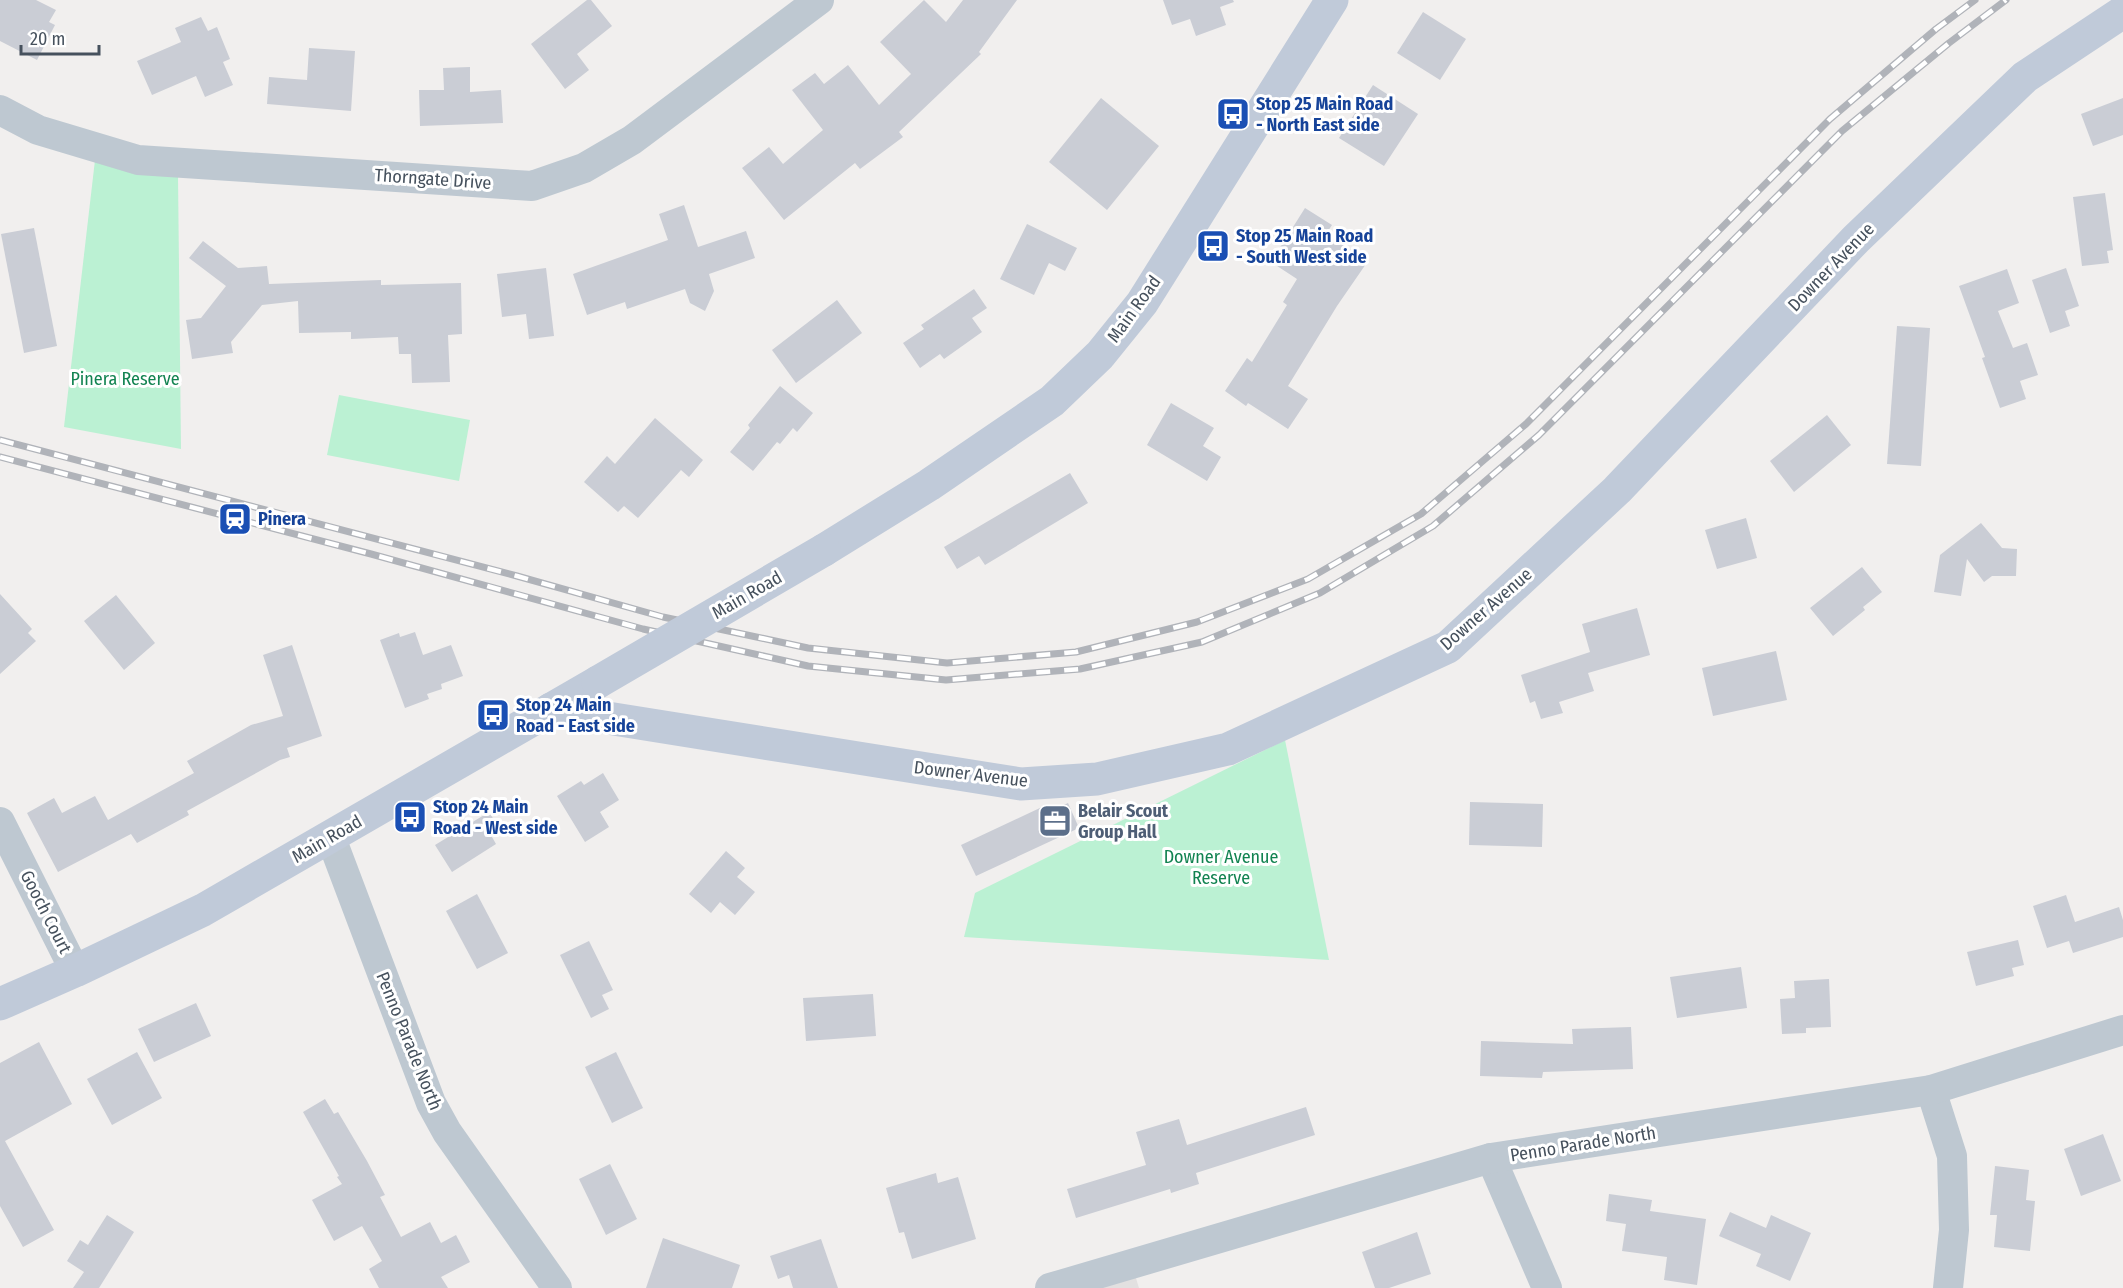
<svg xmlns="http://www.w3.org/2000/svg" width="2123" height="1288" viewBox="0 0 2123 1288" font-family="'Fira Sans Condensed',sans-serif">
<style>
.education{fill:#e2e0e0}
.green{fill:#bbf1d3}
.building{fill:#cacdd5}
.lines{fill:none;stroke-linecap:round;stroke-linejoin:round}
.street{stroke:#bec8d1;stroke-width:30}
.secondary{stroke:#c0cad9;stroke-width:33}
.rail-casing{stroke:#b0b3b9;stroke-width:7}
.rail{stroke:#fff;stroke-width:4.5;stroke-dasharray:14;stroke-linecap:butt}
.secondary-bridge{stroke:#c0cad9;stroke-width:33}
.labels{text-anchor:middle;stroke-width:6;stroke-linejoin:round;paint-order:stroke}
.transit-label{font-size:18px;font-weight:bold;fill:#164399;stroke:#fff;text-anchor:start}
.street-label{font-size:18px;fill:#46515d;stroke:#fff}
.park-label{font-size:18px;fill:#128351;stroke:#fff}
.service-label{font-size:18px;font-weight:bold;fill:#4e5e75;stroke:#fff;text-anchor:start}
</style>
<rect width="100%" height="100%" fill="#f1efee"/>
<path class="education" d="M1135,1275l4,13h-47z"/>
<g class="green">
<path d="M95,160l83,15 3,274 -117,-22z"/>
<path d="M339,395l131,25 -11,61 -132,-26z"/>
<path d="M1285,740l44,220 -365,-23 11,-44z"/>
</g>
<g class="building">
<path d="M0,0h36l20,10 -7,12 6,3 -18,35 -37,-19z"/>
<path d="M587,0h4l21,26 -35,28 12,16 -24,19 -34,-45z"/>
<path d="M924,0l22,22 17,-22h54l-38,52 2,2 -82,78 4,5 -43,32 -5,-6 -71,57 -42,-52 27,-21 14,17 40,-34 -31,-40 23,-17 9,11 24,-19 31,40 32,-31 -31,-32z"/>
<path d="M1163,0h70l1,2 -14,5 6,18 -30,11 -6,-17 -18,6z"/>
<path d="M1423,12l43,27 -26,41 -43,-27z"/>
<path d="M201,17l7,14 9,-4 13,32 -7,3 10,23 -28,12 -9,-21 -44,19 -15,-34 44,-19 -6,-14z"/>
<path d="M309,48l46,3 -4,60 -84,-7 2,-27 38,3z"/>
<path d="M470,67v25l31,-2 2,33 -83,3 -1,-36h25l-1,-22z"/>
<path d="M1373,85l45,29 -34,52 -45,-28z"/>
<path d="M1101,98l58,48 -52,64 -58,-48z"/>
<path d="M2123,98v37l-30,11 -12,-32z"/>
<path d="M2105,193l8,57 -6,1 2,12 -27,3 -9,-69z"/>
<path d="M684,205l14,42 48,-16 9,27 -46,16 5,17 -9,20 -15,-8 -5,-14 -58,20 -2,-7 -38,13 -14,-41 95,-34 -9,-26z"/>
<path d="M1305,208l27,17 -6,9 42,27 -31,45 -49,80 20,13 -20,30 -40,-26 -2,3 -21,-15 22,-33 5,4 35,-57 -4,-3 14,-23 -26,-17z"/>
<path d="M1027,224l50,24 -12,23 -16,-8 -15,32 -34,-16z"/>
<path d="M34,228l23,118 -33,7 -23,-119z"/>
<path d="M203,241l35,27 29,-2 2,18 112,-4v5l80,-2 1,51 -14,1 2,47 -38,1 -1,-29h-12l-1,-17 -47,2v-7l-52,1 -1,-32 -36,4 -31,37 2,11 -41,6 -6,-39 15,-2 25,-32 -37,-28z"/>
<path d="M546,268l8,68 -25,3 -3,-25 -24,3 -5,-43z"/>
<path d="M2066,268l13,38 -14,5 5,15 -20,7 -18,-53z"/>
<path d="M2007,269l12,34 -21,8 15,37 14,-5 11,32 -18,6 6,18 -26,9 -18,-50 3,-1 -26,-71z"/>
<path d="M974,289l13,19 -15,10 10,14 -38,27 -4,-5 -20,14 -17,-25 21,-14 -3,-4z"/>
<path d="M837,300l25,33 -66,50 -24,-33z"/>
<path d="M1897,326l33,2 -9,138 -34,-2z"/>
<path d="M780,386l33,27 -16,19 -4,-4 -13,16 -3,-2 -24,29 -23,-19 20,-24 -2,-3z"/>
<path d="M1171,403l43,25 -11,18 18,11 -14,24 -60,-36z"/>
<path d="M1827,415l24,30 -57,47 -24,-31z"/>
<path d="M655,418l48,42 -14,17 -8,-7 -43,48 -14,-12 -6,6 -34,-30 23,-26 8,8z"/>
<path d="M1070,473l18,30 -103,62 -6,-9 -22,13 -13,-22z"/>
<path d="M1746,518l11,40 -40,11 -12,-39z"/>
<path d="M1981,523l21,25 15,1 -1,27h-24l-8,6 -17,-23 -6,37 -27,-4 6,-37z"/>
<path d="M1862,567l20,25 -19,15 2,3 -32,26 -23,-28z"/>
<path d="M0,594l32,35 -4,4 8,8 -36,33z"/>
<path d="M116,595l39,48 -31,27 -40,-49z"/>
<path d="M1637,608l13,47 -62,18 6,18 -35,11 4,11 -22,6 -6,-18 -5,2 -9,-28 69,-23 -8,-28z"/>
<path d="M415,632l8,23 28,-10 12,31 -22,8 1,5 -15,5 2,5 -24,9 -25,-68 19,-7 1,4z"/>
<path d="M292,645l30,91 -35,12 3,9 -10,3 -93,51 2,4 -52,28 -6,-9 -73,38 -31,-59 27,-15 8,15 33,-17 13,24 86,-47 -7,-12 64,-36 32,-9 -20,-61z"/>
<path d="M1776,651l11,49 -74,16 -11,-48z"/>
<path d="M603,773l16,27 -19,12 9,15 -24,15 -28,-46 24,-15 3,4z"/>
<path d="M1470,802l73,2 -1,43 -73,-2z"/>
<path d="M1068,803l11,25 -103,48 -15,-31 81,-38 3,7z"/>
<path d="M489,812l12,19 -9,6 4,7 -44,28 -17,-27z"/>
<path d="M726,851l19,17 -8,9 18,15 -20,23 -15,-13 -9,11 -22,-19z"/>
<path d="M477,894l31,59 -31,16 -31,-58z"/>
<path d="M2066,895l9,27 44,-15 4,13v17l-50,16 -4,-12 -22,7 -14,-42z"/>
<path d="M2018,940l6,25 -12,3 2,8 -38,10 -9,-34z"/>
<path d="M589,941l24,49 -11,5 7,14 -18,9 -31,-63z"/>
<path d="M1741,967l6,41 -70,10 -7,-41z"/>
<path d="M1829,979l2,48 -25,1v5l-24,1 -2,-35 15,-1 -1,-17z"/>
<path d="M873,994l3,42 -70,5 -3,-43z"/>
<path d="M196,1003l15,33 -57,26 -16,-33z"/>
<path d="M1631,1027l2,42 -90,3 -1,6 -62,-2 1,-35 92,3 -1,-15z"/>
<path d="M39,1042l33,62 -67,37 49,89 -31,17 -23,-41v-143z"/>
<path d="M137,1052l25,46 -50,27 -25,-46z"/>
<path d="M616,1052l27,56 -31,15 -27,-56z"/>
<path d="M325,1099l9,15 4,-2 29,49 18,34 -5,2 21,40 29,-15 11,21 15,-8 14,27 -29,15 7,11h-69l-10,-19 13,-8 -20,-35 -28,15 -22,-41 30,-16 -5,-7 2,-1 -36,-64z"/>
<path d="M1306,1107l9,28 -119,38 3,11 -28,9 -1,-4 -94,29 -9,-29 79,-24 -10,-33 43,-13 8,26z"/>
<path d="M2103,1134l18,47 -40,15 -17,-47z"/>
<path d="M610,1164l27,55 -31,16 -27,-56z"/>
<path d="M1995,1166l34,4 -3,30 9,1 -5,50 -36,-4 3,-32h-7z"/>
<path d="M936,1173l2,10 20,-6 18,62 -64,20 -8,-27 -5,1 -13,-45z"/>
<path d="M1609,1194l43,6 -2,11 56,8 -9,66 -33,-5 3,-23 -45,-6 4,-27 -20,-3z"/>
<path d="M1730,1212l36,16 5,-13 40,18 -21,48 -34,-15 5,-12 -42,-18z"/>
<path d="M107,1215l27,17 -35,56h-26l11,-16 -17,-11 13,-21 8,5z"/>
<path d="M1417,1232l14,42 -42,14h-14l-13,-36z"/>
<path d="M663,1238l77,27 -8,23h-86z"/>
<path d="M821,1239l17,49h-45l-4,-13 -11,4 -8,-23z"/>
</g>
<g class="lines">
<g class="street">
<path d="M0,110l38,20 100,30 394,26 52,-18 48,-28 187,-140"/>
<path d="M0,822l75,149"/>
<path d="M331,838l100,265 16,29 110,156"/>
<path d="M1931,1090l21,66 2,74 -6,58"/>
<path d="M1491,1158l56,130"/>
<path d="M1050,1288l441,-130 440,-68 192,-60"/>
</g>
<g class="secondary">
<path d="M824,550l105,-65 123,-84 48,-46 42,-52 190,-303"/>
<path d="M551,709l470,75 76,-5 131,-30 220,-102 169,-157 239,-251 169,-162 98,-65"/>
<path d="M0,1004l75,-33 128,-61 395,-228"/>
</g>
<g class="rail-casing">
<g id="rail">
<path d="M0,440l517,136 146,41 145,31 139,15 129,-11 121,-30 111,-43 113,-65 105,-90 304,-305 106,-90 39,-29"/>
<path d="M0,457l371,97 272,75 165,37 138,14 134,-11 122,-27 118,-49 113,-67 106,-91 303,-304 107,-88 57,-43"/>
</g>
</g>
<use href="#rail" class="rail"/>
<path class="secondary-bridge" d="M598,682l226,-132"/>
</g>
<defs>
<g id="bus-square" transform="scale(1.725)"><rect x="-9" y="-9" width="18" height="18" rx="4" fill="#1a4fb4" stroke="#fff"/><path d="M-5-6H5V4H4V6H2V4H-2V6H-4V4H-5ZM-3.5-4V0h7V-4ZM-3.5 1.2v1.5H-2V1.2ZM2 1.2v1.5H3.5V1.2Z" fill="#fff"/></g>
<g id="station-square" transform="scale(1.725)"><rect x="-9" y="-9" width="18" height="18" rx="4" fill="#1a4fb4" stroke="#fff"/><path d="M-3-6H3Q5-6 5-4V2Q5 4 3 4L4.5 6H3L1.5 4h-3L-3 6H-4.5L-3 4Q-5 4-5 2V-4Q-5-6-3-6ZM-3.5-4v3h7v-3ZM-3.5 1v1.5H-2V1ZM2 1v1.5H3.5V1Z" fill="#fff"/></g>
<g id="office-square" transform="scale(1.725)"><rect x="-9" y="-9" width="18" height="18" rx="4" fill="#5c6f8a" stroke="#fff"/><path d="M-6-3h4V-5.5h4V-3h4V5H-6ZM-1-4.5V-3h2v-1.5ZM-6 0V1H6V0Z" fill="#fff"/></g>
</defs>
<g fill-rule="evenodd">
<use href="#bus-square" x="1233" y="114"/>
<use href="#bus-square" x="1213" y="246"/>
<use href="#station-square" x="235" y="519"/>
<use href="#bus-square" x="493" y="715"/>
<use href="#bus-square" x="410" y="817"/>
<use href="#office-square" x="1055" y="821"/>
</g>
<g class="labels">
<g class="transit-label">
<text x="1256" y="110">Stop 25 Main Road<tspan x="1256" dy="21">- North East side</tspan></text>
<text x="1236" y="242">Stop 25 Main Road<tspan x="1236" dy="21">- South West side</tspan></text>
<text x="258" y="525">Pinera</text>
<text x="516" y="711">Stop 24 Main<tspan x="516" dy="21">Road - East side</tspan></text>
<text x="433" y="813">Stop 24 Main<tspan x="433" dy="21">Road - West side</tspan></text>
</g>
<g class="street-label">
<text transform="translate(433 179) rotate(4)" y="6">Thorngate Drive</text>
<text transform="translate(1831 267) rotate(-46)" y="6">Downer Avenue</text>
<text transform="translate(1134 309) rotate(-54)" y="6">Main Road</text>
<text transform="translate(747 595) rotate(-30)" y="6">Main Road</text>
<text transform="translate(1486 609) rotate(-41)" y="6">Downer Avenue</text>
<text transform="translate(971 774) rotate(7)" y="6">Downer Avenue</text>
<text transform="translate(327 839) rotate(-30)" y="6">Main Road</text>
<text transform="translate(46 912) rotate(63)" y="6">Gooch Court</text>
<text transform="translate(409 1041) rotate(68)" y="6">Penno Parade North</text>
<text transform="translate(1583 1144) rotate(-9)" y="6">Penno Parade North</text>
</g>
<g class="park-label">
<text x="125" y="385">Pinera Reserve</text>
<text x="1221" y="863">Downer Avenue<tspan x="1221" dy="21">Reserve</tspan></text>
</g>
<g class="service-label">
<text x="1078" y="817">Belair Scout<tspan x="1078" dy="21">Group Hall</tspan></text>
</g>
</g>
<path d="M21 45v9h78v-9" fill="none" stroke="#46515d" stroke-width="3"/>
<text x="30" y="45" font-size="18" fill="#46515d" stroke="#ffffff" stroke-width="4.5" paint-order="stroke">20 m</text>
</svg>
